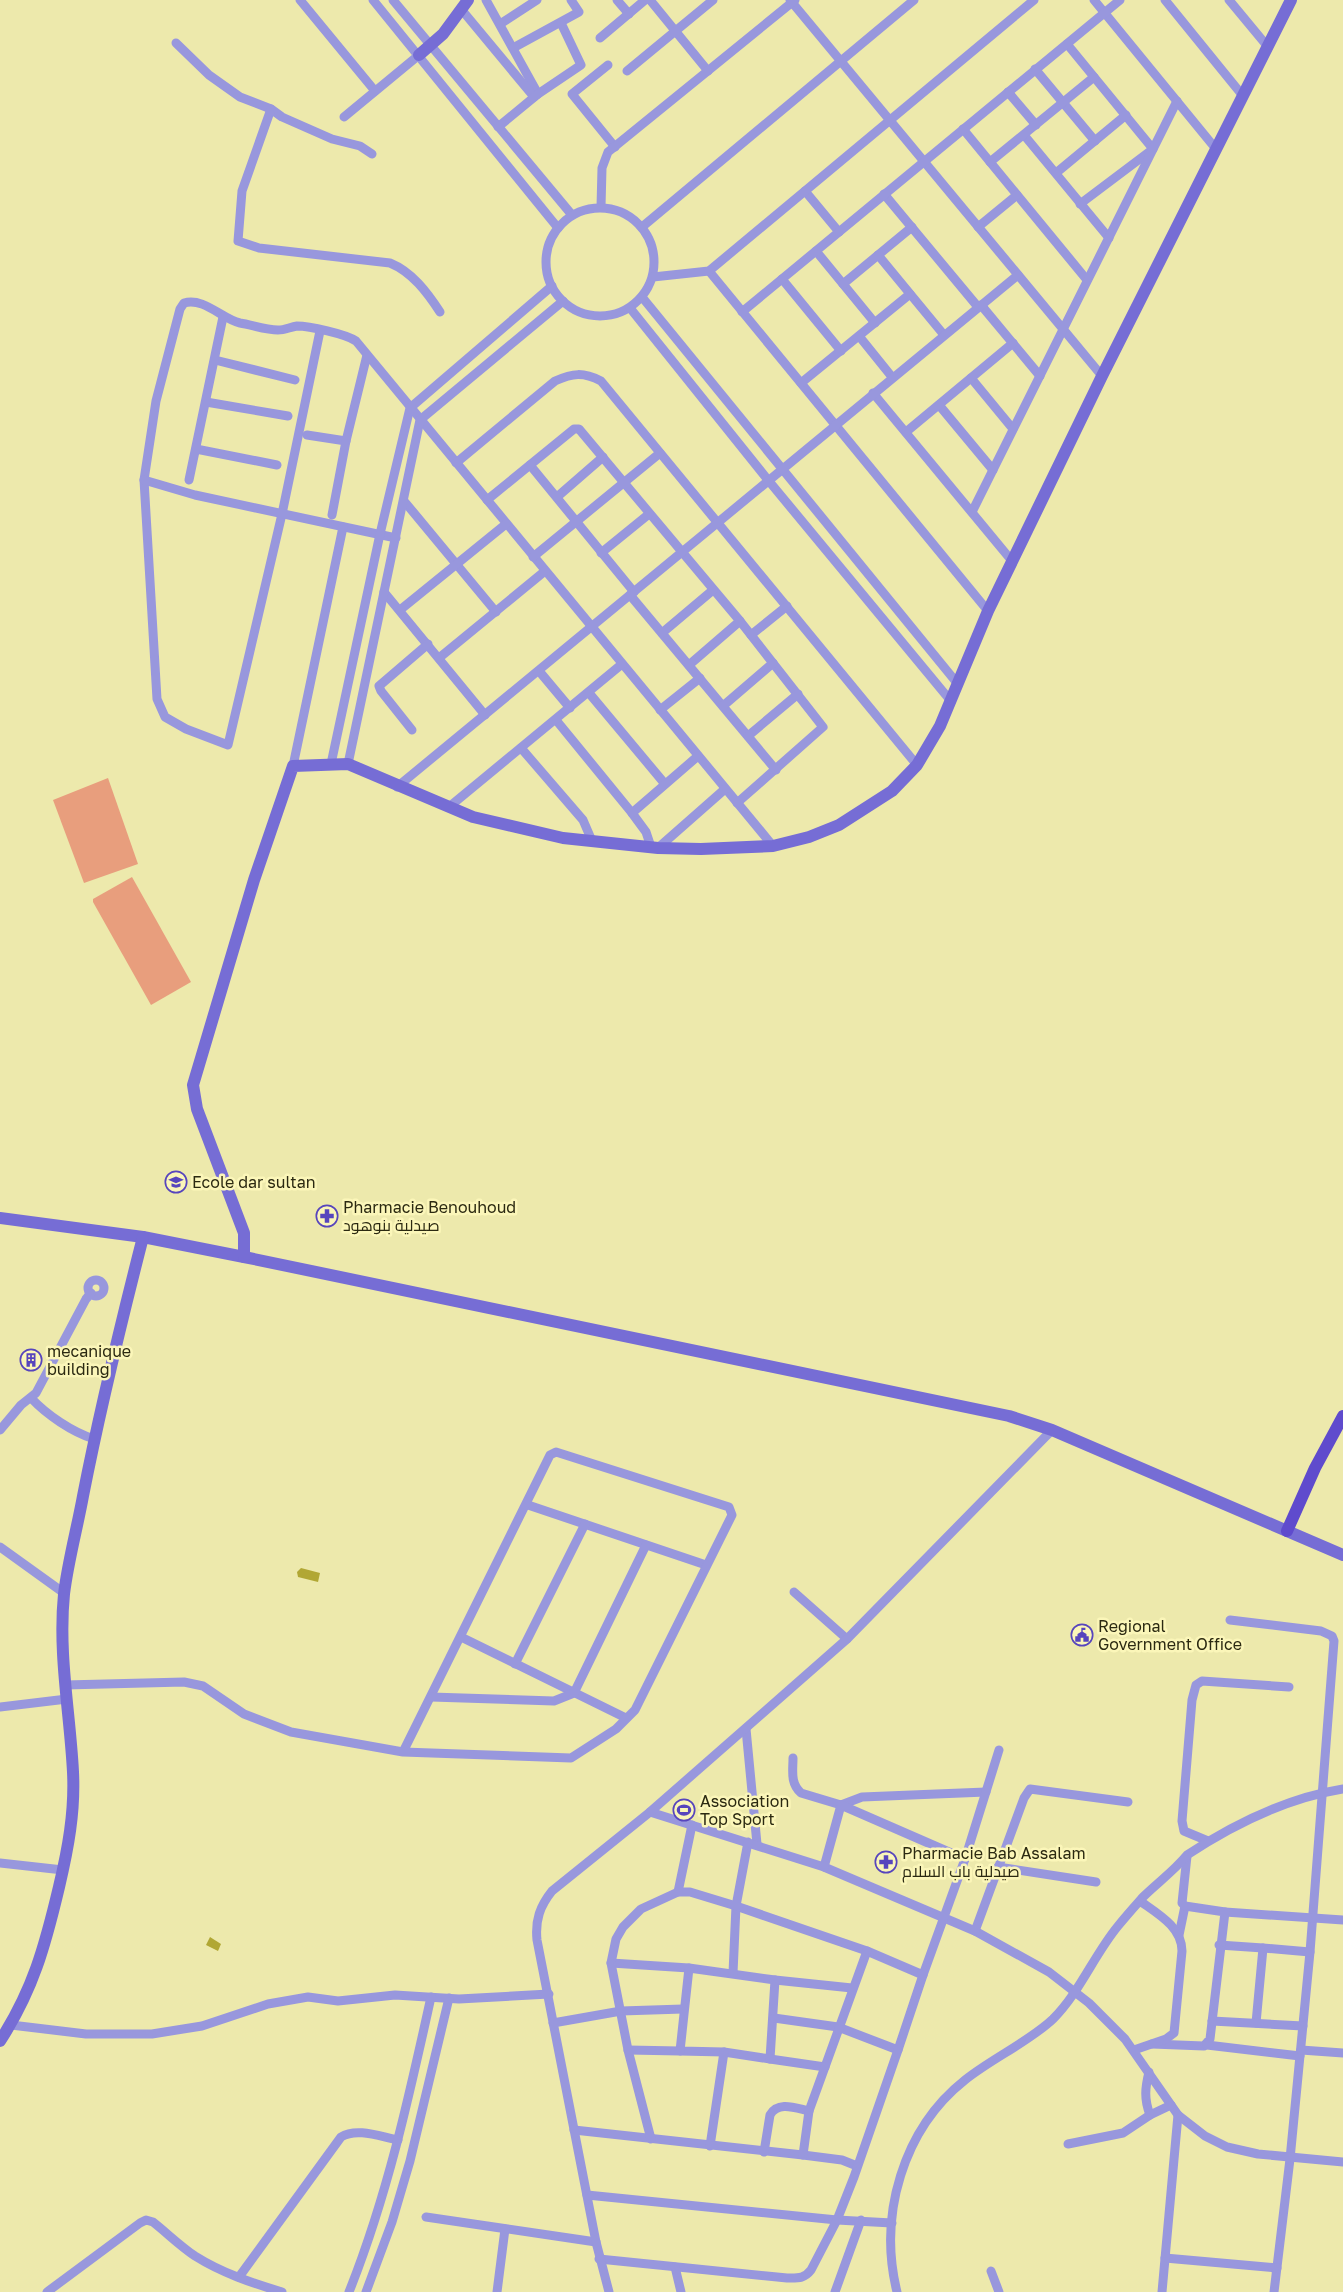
<svg xmlns="http://www.w3.org/2000/svg" width="1343" height="2292" viewBox="0 0 1343 2292" font-family="'Golos Text',Cairo,sans-serif">
<style>
.green{fill:#e89e7d}
.water{fill:#b1a734}
.lines{fill:none;stroke-linecap:round;stroke-linejoin:round}
.street{stroke:#9897dd;stroke-width:9}
.secondary{stroke:#766dd5;stroke-width:12}
.primary{stroke:#5f4bcd;stroke-width:12}
.labels{text-anchor:middle;stroke-width:5;stroke-linejoin:round;paint-order:stroke}
.poi-label{font-size:16px;fill:#2b2911;stroke:#fbf6b9;text-anchor:start}
</style>
<rect width="100%" height="100%" fill="#ede9ac"/>
<g class="green">
<path d="M108,778l30,86 -54,19 -31,-83z"/>
<path d="M132,877l59,105 -40,23 -58,-103v-3z"/>
</g>
<g class="water">
<path d="M301,1568l19,5 -2,9 -20,-5 -1,-5z"/>
<path d="M210,1937l11,7 -3,7 -12,-6z"/>
</g>
<g class="lines">
<g class="street">
<path d="M300,0l75,91"/>
<path d="M373,0l185,228"/>
<path d="M393,0l179,215"/>
<path d="M486,0l52,94"/>
<path d="M617,0l12,14"/>
<path d="M650,0l58,71"/>
<path d="M790,0l312,376"/>
<path d="M1094,0l122,149"/>
<path d="M1165,0l78,96"/>
<path d="M1229,0l39,47"/>
<path d="M461,9l73,88"/>
<path d="M500,24l37,-24"/>
<path d="M600,38l45,-38"/>
<path d="M176,43l33,32 31,22 31,12 11,8 50,22 28,7 12,8"/>
<path d="M1067,44l86,105 -73,55"/>
<path d="M513,48l66,-36 -8,-12"/>
<path d="M608,65l-36,29 43,53"/>
<path d="M1035,69l60,72"/>
<path d="M627,71l86,-71"/>
<path d="M1008,92l28,33"/>
<path d="M271,109l-29,82 -4,50 21,7 131,15c22,9 37,29 50,49"/>
<path d="M344,117l75,-62"/>
<path d="M498,127l40,-33 43,-29 -20,-42"/>
<path d="M963,129l124,151"/>
<path d="M1024,135l85,103"/>
<path d="M990,162l104,-85"/>
<path d="M1056,173l70,-58"/>
<path d="M805,191l34,41"/>
<path d="M884,194l94,113"/>
<path d="M601,207l1,-39 6,-16 187,-152"/>
<circle cx="600" cy="262" r="54"/>
<path d="M642,227l272,-227"/>
<path d="M978,227l39,-32"/>
<path d="M816,251l59,72"/>
<path d="M878,255l66,80"/>
<path d="M709,271l279,340"/>
<path d="M653,277l56,-6 325,-271"/>
<path d="M782,279l59,72"/>
<path d="M843,284l69,-57"/>
<path d="M642,297l315,386"/>
<path d="M981,305l59,71"/>
<path d="M630,308l138,172 182,220"/>
<path d="M742,312l378,-312"/>
<path d="M320,331l-38,183 -54,231 -42,-16 -21,-12 -8,-18 -13,-219 12,-79 24,-92 4,-6c20,-6 38,16 56,20 12,2 26,7 38,7 7,0 12,-3 19,-4 12,0 49,8 59,15l417,505"/>
<path d="M859,336l33,41"/>
<path d="M215,360l80,20"/>
<path d="M971,378l42,51"/>
<path d="M801,383l109,-89"/>
<path d="M873,393l139,168"/>
<path d="M206,402l82,14"/>
<path d="M939,405l54,65"/>
<path d="M906,432l107,-89"/>
<path d="M307,435l39,6"/>
<path d="M196,449l81,16"/>
<path d="M456,463l99,-82c18,-8 28,-9 46,0l316,384"/>
<path d="M530,465l104,127"/>
<path d="M144,480l51,15 201,43"/>
<path d="M189,480l34,-163"/>
<path d="M557,497l46,-40"/>
<path d="M487,500l87,-71h5l161,192 83,106 -86,76"/>
<path d="M404,501l92,111"/>
<path d="M972,512l205,-411"/>
<path d="M332,515l14,-74 21,-86"/>
<path d="M601,553l48,-39"/>
<path d="M533,557l127,-104"/>
<path d="M384,592l101,123"/>
<path d="M630,595l146,175"/>
<path d="M400,610l106,-86"/>
<path d="M662,633l51,-43"/>
<path d="M751,635l36,-29"/>
<path d="M439,658l106,-87"/>
<path d="M689,665l51,-44"/>
<path d="M539,671l31,37"/>
<path d="M589,693l76,91"/>
<path d="M723,706l50,-43"/>
<path d="M660,710l40,-32"/>
<path d="M556,720l76,93 14,19 5,15"/>
<path d="M412,730l-31,-39 -2,-5 49,-42"/>
<path d="M748,736l50,-42"/>
<path d="M521,748l62,72 9,21"/>
<path d="M331,764l49,-230 30,-126 142,-122"/>
<path d="M348,764l72,-344 143,-119"/>
<path d="M293,766l50,-239"/>
<path d="M397,787c208,-170 413,-343 621,-512"/>
<path d="M449,807l173,-143"/>
<path d="M632,813l66,-57"/>
<path d="M658,848l67,-59"/>
<circle cx="96" cy="1288" r="8"/>
<path d="M31,1398c16,17 41,34 63,41"/>
<path d="M0,1430l21,-25 15,-12 50,-94 5,-6"/>
<path d="M528,1505l178,60"/>
<path d="M0,1547l64,46"/>
<path d="M794,1592l53,47"/>
<path d="M1230,1620l91,11 11,5 2,5 -24,311 -20,207 -16,133"/>
<path d="M461,1637l165,81"/>
<path d="M515,1664l70,-140"/>
<path d="M65,1685l119,-3 19,4 41,28 47,18 112,20 168,6 45,-29 19,-19 97,-195 -3,-8 -173,-55 -6,3 -147,297"/>
<path d="M431,1697l123,4 20,-8 72,-148"/>
<path d="M0,1707l67,-8"/>
<path d="M746,1729l11,115"/>
<path d="M793,1758c0,13 -3,25 8,35l40,12 21,-8 124,-5"/>
<path d="M650,1812l174,55 151,64 74,41 40,31 36,36 53,76 27,21 22,11 31,7 85,8"/>
<path d="M1208,1841l-24,-10 -2,-10 10,-121 4,-15 6,-4 87,6"/>
<path d="M0,1863l63,7"/>
<path d="M824,1867l17,-62 124,54"/>
<path d="M998,1867l98,15"/>
<path d="M678,1892l14,-67"/>
<path d="M1225,1912l118,8"/>
<path d="M975,1931l49,-133 6,-9 98,13"/>
<path d="M1179,1935l6,-29"/>
<path d="M1219,1945l44,3 -7,75"/>
<path d="M1263,1948l47,4"/>
<path d="M611,1963l78,5"/>
<path d="M689,1968l86,12 -5,79 -46,-7 -44,-1z"/>
<path d="M733,1973l3,-67 12,-64"/>
<path d="M775,1980l77,8"/>
<path d="M774,2018l64,9 60,23 25,-75"/>
<path d="M1212,2021l91,5"/>
<path d="M553,2023l68,-12 62,-2"/>
<path d="M11,2025l75,9h66l50,-8 66,-22 40,-7 30,4 57,-6 64,4 90,-5"/>
<path d="M1152,2044l52,2 6,-7 15,-127 -40,-6 -3,-3 5,-47"/>
<path d="M1207,2045l93,11"/>
<path d="M628,2050l52,1"/>
<path d="M1134,2050l32,-11 8,-6 8,-82c0,-24 -24,-37 -42,-50"/>
<path d="M1301,2050l42,3"/>
<path d="M770,2059l55,8"/>
<path d="M1149,2072c-4,16 -5,27 1,43"/>
<path d="M574,2130l229,25 39,5 15,6"/>
<path d="M651,2139l-23,-89 -17,-87 5,-24 7,-12 18,-18 37,-17h12l46,14 131,45 56,24 42,-116 34,-109"/>
<path d="M1068,2144l55,-11 27,-18 21,-10"/>
<path d="M710,2146l14,-94"/>
<path d="M764,2152l6,-37c8,-14 25,-7 39,-4l58,-160"/>
<path d="M803,2155l6,-44"/>
<path d="M587,2195l250,25 55,3"/>
<path d="M426,2217l170,25"/>
<path d="M1165,2258l112,10"/>
<path d="M599,2259l188,19c11,0 17,1 24,-8l26,-50 17,-43 44,-127"/>
<path d="M675,2267l6,25"/>
<path d="M991,2271l8,21"/>
<path d="M239,2277l102,-140c16,-10 40,0 57,3"/>
<path d="M47,2292l93,-69 6,-3 7,2c14,11 27,24 42,34 27,17 57,27 87,36"/>
<path d="M349,2292c38,-95 60,-195 82,-295"/>
<path d="M366,2292l26,-70 18,-61 39,-163"/>
<path d="M497,2292l8,-63"/>
<path d="M609,2292l-13,-50 -59,-302c-2,-20 3,-34 15,-49l98,-79 197,-173 205,-209"/>
<path d="M835,2292l26,-72"/>
<path d="M897,2292c-19,-77 6,-163 68,-212 26,-21 65,-39 88,-61 27,-27 41,-64 65,-93 8,-10 17,-20 25,-29 14,-14 31,-26 44,-42 47,-31 100,-57 156,-66"/>
<path d="M1162,2292l16,-177"/>
</g>
<g class="secondary">
<path d="M419,55l24,-21 25,-34"/>
<path d="M0,1218l143,19 101,20 765,159 43,14 291,125"/>
<path d="M244,1257v-24l-47,-124 -4,-24 61,-205 39,-114 55,-2 125,53 90,21 95,10 43,1 72,-3 36,-9 30,-12 53,-34 25,-26 23,-39 48,-115 114,-235 189,-376"/>
<path d="M0,2041c33,-51 45,-95 59,-154 9,-38 16,-75 14,-115 -3,-59 -15,-118 -9,-178 4,-33 13,-65 19,-98 17,-87 38,-173 60,-259"/>
</g>
<path class="primary" d="M1287,1531l28,-63 28,-52"/>
</g>
<defs>
<g id="school-ring" transform="scale(1.125)"><circle r="9.5" fill="#fbf6b9" stroke="#5745bd" stroke-width="1.5"/><path d="M0-5L7-2L0 1L-7-2ZM-4 1L0 2.5L4 1V4Q0 6-4 4Z" fill="#5745bd"/></g>
<g id="pharmacy-ring" transform="scale(1.125)"><circle r="9.5" fill="#fbf6b9" stroke="#5745bd" stroke-width="1.5"/><path d="M-2-6h4v4h4v4h-4v4h-4v-4h-4v-4h4Z" fill="#5745bd"/></g>
<g id="building-ring" transform="scale(1.125)"><circle r="9.5" fill="#fbf6b9" stroke="#5745bd" stroke-width="1.5"/><path d="M-4-6H4V6H1V3H-1V6H-4ZM-2.5-4.3h1.7v1.8h-1.7ZM.8-4.3h1.7v1.8H.8ZM-2.5-1h1.7V.8h-1.7ZM.8-1h1.7V.8H.8Z" fill="#5745bd"/></g>
<g id="civic-ring" transform="scale(1.125)"><circle r="9.5" fill="#fbf6b9" stroke="#5745bd" stroke-width="1.5"/><path d="M-.6-6.5H3V-4.5H.6V-3L4-1V1h2V6H-6V1h2V-1L-.6-3ZM-1.2 2.5V6h2.4V2.5Z" fill="#5745bd"/></g>
<g id="stadium-ring" transform="scale(1.125)"><circle r="9.5" fill="#fbf6b9" stroke="#5745bd" stroke-width="1.5"/><path d="M0-5a6.5 5 0 1 0 0 10a6.5 5 0 1 0 0-10ZM-3.5-1.8h7v3.6h-7Z" fill="#5745bd"/></g>
</defs>
<g fill-rule="evenodd">
<use href="#school-ring" x="176" y="1182"/>
<use href="#pharmacy-ring" x="327" y="1216"/>
<use href="#building-ring" x="31" y="1360"/>
<use href="#civic-ring" x="1082" y="1635"/>
<use href="#stadium-ring" x="684" y="1810"/>
<use href="#pharmacy-ring" x="886" y="1862"/>
</g>
<g class="labels">
<g class="poi-label">
<text x="192" y="1188">Ecole dar sultan</text>
<text x="343" y="1213">Pharmacie Benouhoud<tspan x="343" dy="18">صيدلية بنوهود</tspan></text>
<text x="47" y="1357">mecanique<tspan x="47" dy="18">building</tspan></text>
<text x="1098" y="1632">Regional<tspan x="1098" dy="18">Government Office</tspan></text>
<text x="700" y="1807">Association<tspan x="700" dy="18">Top Sport</tspan></text>
<text x="902" y="1859">Pharmacie Bab Assalam<tspan x="902" dy="18">صيدلية باب السلام</tspan></text>
</g>
</g>
</svg>
